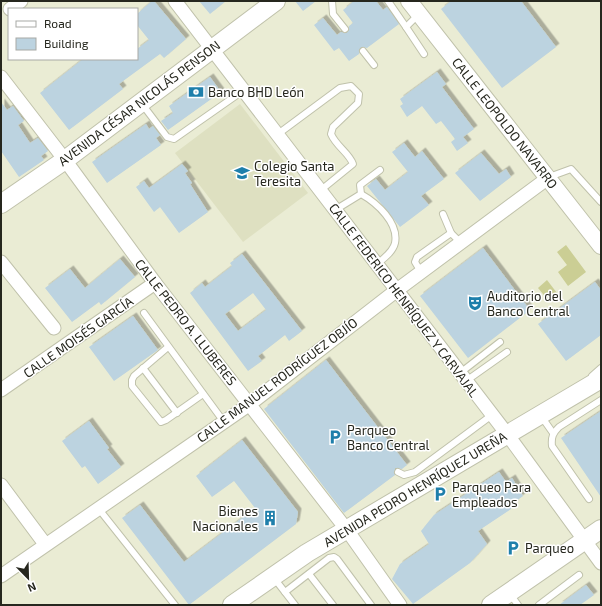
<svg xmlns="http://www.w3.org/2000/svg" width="602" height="606" viewBox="0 0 602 606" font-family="'Exo 2',sans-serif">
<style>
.built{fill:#dee0c1}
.green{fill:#cbce94}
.building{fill:#bcd3e0;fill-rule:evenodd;filter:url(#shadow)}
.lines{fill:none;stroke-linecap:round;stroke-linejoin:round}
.service-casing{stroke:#c0c2ab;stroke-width:8}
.minor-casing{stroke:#c0c2ab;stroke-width:15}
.tertiary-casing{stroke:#c0c2ab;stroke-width:18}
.secondary-casing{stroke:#c0c2ab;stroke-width:20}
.service{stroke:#fff;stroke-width:6}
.minor{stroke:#fff;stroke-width:13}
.tertiary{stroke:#fff;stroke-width:16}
.secondary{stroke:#fff;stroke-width:18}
.labels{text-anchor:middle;stroke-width:3;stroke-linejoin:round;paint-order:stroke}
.poi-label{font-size:13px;fill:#26271e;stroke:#fff;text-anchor:start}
.street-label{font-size:13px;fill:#26271e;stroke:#fff}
</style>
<defs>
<filter id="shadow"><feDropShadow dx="3.5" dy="-3.5" stdDeviation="0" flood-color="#0004"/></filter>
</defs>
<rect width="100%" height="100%" fill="#eaecd4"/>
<path class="built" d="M240,104l68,89 -65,49 -68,-89z"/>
<g class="green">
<path d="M566,245l20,27 -18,14 -10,-14 9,-7 -10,-13z"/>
<path d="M547,280l10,13 -9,7 -10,-12z"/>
</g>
<g class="building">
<path d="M152,1h2l32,38 -22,19 -4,-4 -41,30 4,5 -54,41 -29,-37 43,-34h54v-10l12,-9 -12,-15v-11z"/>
<path d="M199,1h27l-16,13z"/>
<path d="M295,1h21l-13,10z"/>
<path d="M354,1h22l7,9 4,-3 12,17 -32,24 -6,-1 -2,7 -10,7 -10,-13 -5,3 -20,-26 9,-7 14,17 4,-3 6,1 2,-7 4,-3 -10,-13z"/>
<path d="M451,1h70l35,46 -54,41 -61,-79z"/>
<path d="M437,72l9,12 -4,3 32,42 -11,8 5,6 -11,8 -6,-9 4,-3 -14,-18 -5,3 -14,-18 -15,11 -7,-11 3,-2 -3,-5z"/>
<path d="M210,77l11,15 -53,38 -7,-9 12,-8 -4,-7z"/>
<path d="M1,102l6,8 6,-4 11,15 -6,4 12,18 8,-5 10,13 -7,5 3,4 -25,17 -18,-26z"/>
<path d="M146,124l3,5 4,-3 7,9 -4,3 5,7 -54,38 -15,-21z"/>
<path d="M404,143l11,14 7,-6 22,28 -23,17 8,9 -29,22 -33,-41 9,-7 9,11 23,-18 -16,-20z"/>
<path d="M481,153l18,21 7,-5 5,8 -31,24 -25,-28z"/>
<path d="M182,164l6,7 -3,2 7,10 -2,1 18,28 -29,21 -19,-26 -6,5 -18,-25 8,-6 5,7z"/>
<path d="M483,248l47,62 -62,48 -48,-62z"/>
<path d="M242,254l60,77 -13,10 -4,-6 -27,21 4,5 -14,10 -58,-78 12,-10 3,4 27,-21 -2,-3zM253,293l13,17 -28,21 -13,-17z"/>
<path d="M120,259l15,18 -34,28 -2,-3 -27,20 -27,-34 25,-19 15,19z"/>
<path d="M595,282l6,8v45l-35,26 -28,-37z"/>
<path d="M133,316l25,34 -44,31 -25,-34z"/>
<path d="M326,360l81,105 -5,4 -7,-1v7l-51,38 -80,-104z"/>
<path d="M601,411v86l-40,-59z"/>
<path d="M89,421l20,27 -2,1 14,18 -23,17 -13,-18 -3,2 -20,-27z"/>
<path d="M242,440l56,72 -2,12 -107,81 -67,-87 18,-13 44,57 71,-54 -21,-27 -22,16 -16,-21z"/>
<path d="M499,472l7,10 6,-4 11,18 -11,8 -1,5 -33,22 9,13 -17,19 -57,41 -21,-25 8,-15 29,-20 -8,-13 13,-16z"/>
<path d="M586,585l8,10 -14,10h-21z"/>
</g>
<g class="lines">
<g class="service-casing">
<g id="service">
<path d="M332,1l1,13 12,15"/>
<path d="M388,1l18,26"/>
<path d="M418,15l-12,12 18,27"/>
<path d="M363,51l11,14"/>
<path d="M142,104l25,33 7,2 70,-49"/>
<path d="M278,134l62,-46 11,-2 8,8 -1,9 -25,24 -2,7c5,12 18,19 22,30l-32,26"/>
<path d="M549,177l22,-8 30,33"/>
<path d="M361,194l-1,-9 20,-15"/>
<path d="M335,210l26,-16c16,9 38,29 34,49 -2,9 -12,16 -18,21"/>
<path d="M443,214l8,19"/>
<path d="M421,272l-6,-10 2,-5 34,-24 10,10"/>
<path d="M144,313l80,109"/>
<path d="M168,347l-34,29 -2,4v6l29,36 5,-2 37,-26"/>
<path d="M143,368l34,45"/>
<path d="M460,373l40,-31"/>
<path d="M592,376l9,-8"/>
<path d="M466,381l41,-29"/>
<path d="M541,416l12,17"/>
<path d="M398,472l6,3 11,-3 77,-57"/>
<path d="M589,499l-37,-53c-1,-9 1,-13 7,-19l42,-27"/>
<path d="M98,508l77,97"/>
<path d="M309,574l24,31"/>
<path d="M274,578l21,27"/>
<path d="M285,592l44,-34 5,-1 3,2 34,46"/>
<path d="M510,594l8,11"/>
<path d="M539,605l40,-30"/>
</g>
</g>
<g class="minor-casing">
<g id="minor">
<path d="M175,1l332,433 94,129"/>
<path d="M10,9l11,-8"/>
<path d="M1,77l64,83 90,123 192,247 53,75"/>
<path d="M1,262l53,66"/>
<path d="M1,390l154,-107"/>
<path d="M1,485l44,59"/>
<path d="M1,576l249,-172 147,-114 151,-112"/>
</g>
</g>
<g class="tertiary-casing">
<path id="tertiary" d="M409,1l192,245"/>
</g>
<g class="secondary-casing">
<g id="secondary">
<path d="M1,204l64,-44 211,-159"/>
<path d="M232,605l75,-52 294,-174"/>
<path d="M491,605l110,-76"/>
</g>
</g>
<use href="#service" class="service"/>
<use href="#minor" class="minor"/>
<use href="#tertiary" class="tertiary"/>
<use href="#secondary" class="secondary"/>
</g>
<defs>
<g id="bank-bare" transform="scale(1.2)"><path d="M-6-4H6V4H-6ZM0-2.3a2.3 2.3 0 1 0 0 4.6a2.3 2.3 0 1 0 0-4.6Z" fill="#1e7fab" stroke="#fff" stroke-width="2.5" paint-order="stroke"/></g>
<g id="school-bare" transform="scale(1.2)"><path d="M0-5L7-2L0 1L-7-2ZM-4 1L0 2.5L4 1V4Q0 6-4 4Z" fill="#1e7fab" stroke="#fff" stroke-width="2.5" paint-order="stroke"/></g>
<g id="theatre-bare" transform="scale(1.2)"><path d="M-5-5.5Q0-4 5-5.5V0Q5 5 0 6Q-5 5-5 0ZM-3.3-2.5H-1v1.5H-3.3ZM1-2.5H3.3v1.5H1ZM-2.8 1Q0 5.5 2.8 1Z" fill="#1e7fab" stroke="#fff" stroke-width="2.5" paint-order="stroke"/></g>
<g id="parking-bare" transform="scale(1.2)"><path d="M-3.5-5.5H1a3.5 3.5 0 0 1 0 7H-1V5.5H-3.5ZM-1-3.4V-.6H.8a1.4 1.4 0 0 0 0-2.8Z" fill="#1e7fab" stroke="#fff" stroke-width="2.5" paint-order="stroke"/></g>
<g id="building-bare" transform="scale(1.2)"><path d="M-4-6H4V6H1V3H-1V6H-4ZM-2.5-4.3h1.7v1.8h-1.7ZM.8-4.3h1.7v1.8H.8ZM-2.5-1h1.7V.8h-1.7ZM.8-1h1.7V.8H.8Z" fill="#1e7fab" stroke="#fff" stroke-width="2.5" paint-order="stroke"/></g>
</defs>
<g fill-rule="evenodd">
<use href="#bank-bare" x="196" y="92"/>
<use href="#school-bare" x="242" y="173"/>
<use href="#theatre-bare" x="475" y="303"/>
<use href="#parking-bare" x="335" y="437"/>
<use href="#parking-bare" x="440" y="494"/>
<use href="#building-bare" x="270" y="518"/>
<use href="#parking-bare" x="513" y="548"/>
</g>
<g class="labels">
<g class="poi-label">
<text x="208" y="97">Banco BHD León</text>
<text x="254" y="171">Colegio Santa<tspan x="254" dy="15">Teresita</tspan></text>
<text x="487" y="301">Auditorio del<tspan x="487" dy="15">Banco Central</tspan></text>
<text x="347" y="435">Parqueo<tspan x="347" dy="15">Banco Central</tspan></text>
<text x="452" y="492">Parqueo Para<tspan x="452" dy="15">Empleados</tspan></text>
<text x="258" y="516" text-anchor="end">Bienes<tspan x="258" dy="15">Nacionales</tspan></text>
<text x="525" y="553">Parqueo</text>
</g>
<g class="street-label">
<text transform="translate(139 103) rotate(-37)" y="5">AVENIDA CÉSAR NICOLÁS PENSON</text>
<text transform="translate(505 123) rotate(52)" y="5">CALLE LEOPOLDO NAVARRO</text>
<text transform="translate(404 300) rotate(53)" y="5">CALLE FEDERICO HENRÍQUEZ Y CARVAJAL</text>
<text transform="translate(186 322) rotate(52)" y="5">CALLE PEDRO A. LLUBERES</text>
<text transform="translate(78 337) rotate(-35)" y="5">CALLE MOISÉS GARCÍA</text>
<text transform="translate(277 380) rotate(-37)" y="5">CALLE MANUEL RODRÍGUEZ OBJÍO</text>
<text transform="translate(415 489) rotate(-31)" y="5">AVENIDA PEDRO HENRÍQUEZ UREÑA</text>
</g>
</g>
<rect width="602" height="606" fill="none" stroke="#26271e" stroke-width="4"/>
<rect x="8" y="8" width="130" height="52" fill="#ffffff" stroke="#a8a9a5"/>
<rect x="16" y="21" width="20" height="6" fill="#ffffff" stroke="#a8a9a5"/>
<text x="44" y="28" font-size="12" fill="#26271e">Road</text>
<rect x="16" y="38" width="20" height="12" fill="#bcd3e0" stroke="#a8a9a5"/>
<text x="44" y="48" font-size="12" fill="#26271e">Building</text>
<g transform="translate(28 578) rotate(157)" stroke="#ffffff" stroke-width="3" paint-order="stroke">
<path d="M0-3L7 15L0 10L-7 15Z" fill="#26271e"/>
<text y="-6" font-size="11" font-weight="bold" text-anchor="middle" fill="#26271e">N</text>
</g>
</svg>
